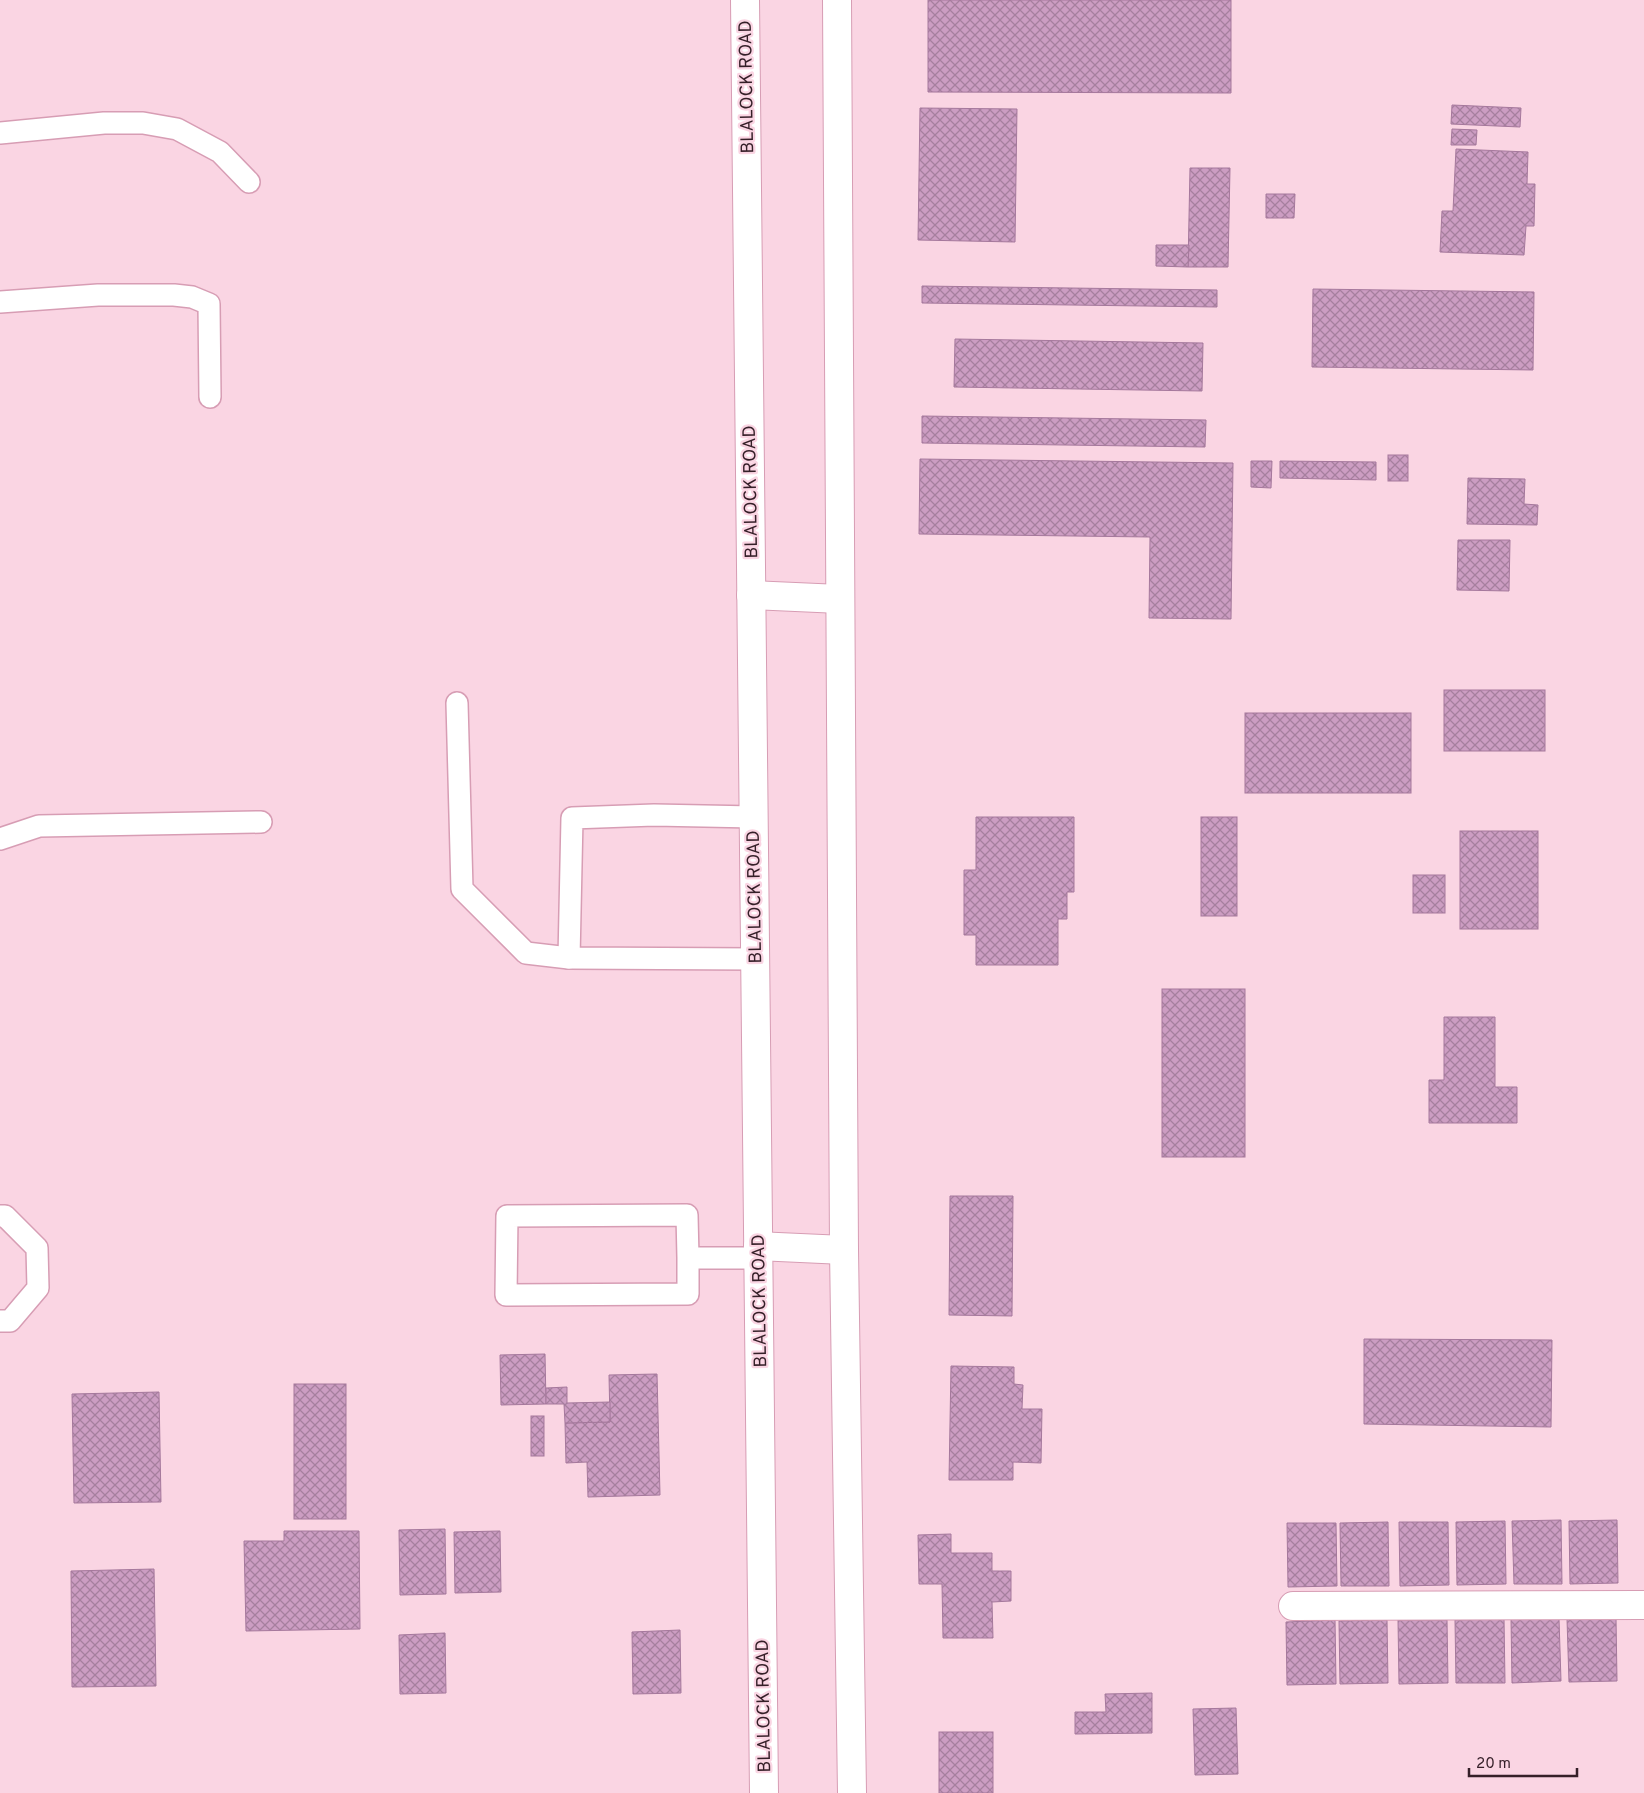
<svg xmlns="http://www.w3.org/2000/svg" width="1644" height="1793" viewBox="0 0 1644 1793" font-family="Overpass,sans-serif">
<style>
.building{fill:url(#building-cross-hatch);stroke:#a5789c}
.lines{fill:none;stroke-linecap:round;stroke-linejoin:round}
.service-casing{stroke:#d79db4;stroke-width:24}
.minor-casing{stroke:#d79db4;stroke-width:30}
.secondary-casing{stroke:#d79db4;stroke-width:30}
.service{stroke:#fff;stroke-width:21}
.minor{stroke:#fff;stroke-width:28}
.secondary{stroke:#fff;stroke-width:28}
.labels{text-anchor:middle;stroke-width:4.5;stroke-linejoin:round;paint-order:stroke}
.street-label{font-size:18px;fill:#351f28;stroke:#fad5e3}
</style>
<defs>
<pattern id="building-cross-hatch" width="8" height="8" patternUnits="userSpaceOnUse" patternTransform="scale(1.25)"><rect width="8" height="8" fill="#cc9dc2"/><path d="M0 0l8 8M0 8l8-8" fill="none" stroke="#a67f9e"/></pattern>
</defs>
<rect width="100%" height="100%" fill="#fad5e3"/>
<g class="building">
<path d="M928,0h303v93l-303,-1z"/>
<path d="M1452,105l69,3 -1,19 -69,-3z"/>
<path d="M920,108l97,1 -2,133 -97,-2z"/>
<path d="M1452,129l25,1 -1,15h-25z"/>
<path d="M1456,149l72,3 -1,32h8l-1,42h-8l-2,29 -84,-3 2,-41h11z"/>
<path d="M1190,168h40l-2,99h-40z"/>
<path d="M1266,194h29l-1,24h-28z"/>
<path d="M1156,245h33l-1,22 -32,-1z"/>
<path d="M922,286l295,4v17l-295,-4z"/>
<path d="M1313,289l221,3 -1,78 -221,-3z"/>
<path d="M955,339l248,4 -1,48 -248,-4z"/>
<path d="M922,416l284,4 -1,27 -283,-4z"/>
<rect x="1388" y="455" width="20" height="26"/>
<path d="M920,459l313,4 -2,156 -82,-1 1,-81 -231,-3z"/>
<path d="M1251,461h21l-1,27 -20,-1z"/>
<path d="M1280,461l96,1v18l-96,-2z"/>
<path d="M1468,478l57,1 -1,25 14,1 -1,20 -70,-1z"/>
<path d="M1458,540h52l-1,51 -52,-1z"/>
<rect x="1444" y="690" width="101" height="61"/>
<rect x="1245" y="713" width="166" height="80"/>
<path d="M976,817h98v75h-7v27h-9v46h-82v-30h-12v-65h12z"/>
<rect x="1201" y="817" width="36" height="99"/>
<rect x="1460" y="831" width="78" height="98"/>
<rect x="1413" y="875" width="32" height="38"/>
<rect x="1162" y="989" width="83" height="168"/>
<path d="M1444,1017h51v70h22v36h-88v-43h15z"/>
<path d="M950,1196h63l-1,120 -63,-1z"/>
<path d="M1364,1339l188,1 -1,87 -187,-3z"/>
<path d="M545,1354l1,50 -45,1 -1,-50z"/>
<path d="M951,1366l63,1v17l9,1 -1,24h20l-1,54 -28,-1v18h-64z"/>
<path d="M657,1374l3,121 -72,2 -1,-35 -21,1 -1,-40 45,-1 -1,-47z"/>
<rect x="294" y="1384" width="52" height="135"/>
<path d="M567,1387v16l43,-1v20l-45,1 -1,-19h-18v-16z"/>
<path d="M159,1392l2,110 -87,1 -2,-109z"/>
<rect x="531" y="1416" width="13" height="40"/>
<path d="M1561,1520l1,64h-48l-2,-63z"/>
<path d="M1617,1520l1,63 -48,1 -1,-63z"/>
<path d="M1505,1521l1,63 -49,1 -1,-63z"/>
<path d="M1388,1522l1,64h-48l-1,-63z"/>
<path d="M1399,1522h49l1,63 -49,1z"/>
<path d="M1287,1523h49l1,63 -49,1z"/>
<path d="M445,1529l1,65 -46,1 -1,-65z"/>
<path d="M284,1531h75l1,98 -114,2 -2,-90h40z"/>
<path d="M500,1531l1,61 -46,1 -1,-61z"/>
<path d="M951,1534v19h41v18h19v30l-19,1 1,36h-50l-1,-54h-23l-1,-49z"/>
<path d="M154,1569l2,117 -84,1 -1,-116z"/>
<path d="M1616,1618l1,63 -48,1 -2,-63z"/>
<path d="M1504,1619l1,64h-49l-1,-63z"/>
<path d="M1511,1619h48l2,62 -49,2z"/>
<path d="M1335,1620l1,64 -49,1 -1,-63z"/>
<path d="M1387,1620l1,63 -48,1 -1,-63z"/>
<path d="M1398,1620h49l1,63 -49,1z"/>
<path d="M680,1630l1,63 -48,1 -1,-62z"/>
<path d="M445,1633l1,60 -46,1 -1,-59z"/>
<path d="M1152,1693v40l-77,1v-22h31l-1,-18z"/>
<path d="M1236,1708l2,66 -43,1 -2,-66z"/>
<rect x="939" y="1732" width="54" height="61"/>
</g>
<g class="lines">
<g class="service-casing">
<g id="service">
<path d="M0,133l104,-10h39l34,6 43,23 29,30"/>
<path d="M0,302l98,-7h76l18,2 17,7 1,93"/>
<path d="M457,703l5,186 64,64 43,5 186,1"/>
<path d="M0,839l39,-13 222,-4"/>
<path d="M569,958l3,-140 82,-3 100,2"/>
<path d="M0,1216h5l32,32 1,40 -28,33h-10"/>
<path d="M688,1258v36l-182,1 1,-79 180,-1 1,43h70"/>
</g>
</g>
<g class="minor-casing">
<path id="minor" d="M1293,1606l351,-1"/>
</g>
<g class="secondary-casing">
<g id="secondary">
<path d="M745,0l19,1793"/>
<path d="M837,0l7,1250 8,543"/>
<path d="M751,595l89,4"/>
<path d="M758,1246l86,4"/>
</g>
</g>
<use href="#service" class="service"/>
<use href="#minor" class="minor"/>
<use href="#secondary" class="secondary"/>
</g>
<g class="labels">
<g class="street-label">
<text transform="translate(746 87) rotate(-91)" y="6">BLALOCK ROAD</text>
<text transform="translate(750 492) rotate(-91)" y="6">BLALOCK ROAD</text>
<text transform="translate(754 897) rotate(-91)" y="6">BLALOCK ROAD</text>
<text transform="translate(759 1301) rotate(-91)" y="6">BLALOCK ROAD</text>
<text transform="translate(763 1706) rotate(-91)" y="6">BLALOCK ROAD</text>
</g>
</g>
<path d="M1469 1768v8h108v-8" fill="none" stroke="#351f28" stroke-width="2.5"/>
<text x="1476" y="1768" font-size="15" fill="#351f28" stroke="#fad5e3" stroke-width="4" paint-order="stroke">20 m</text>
</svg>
